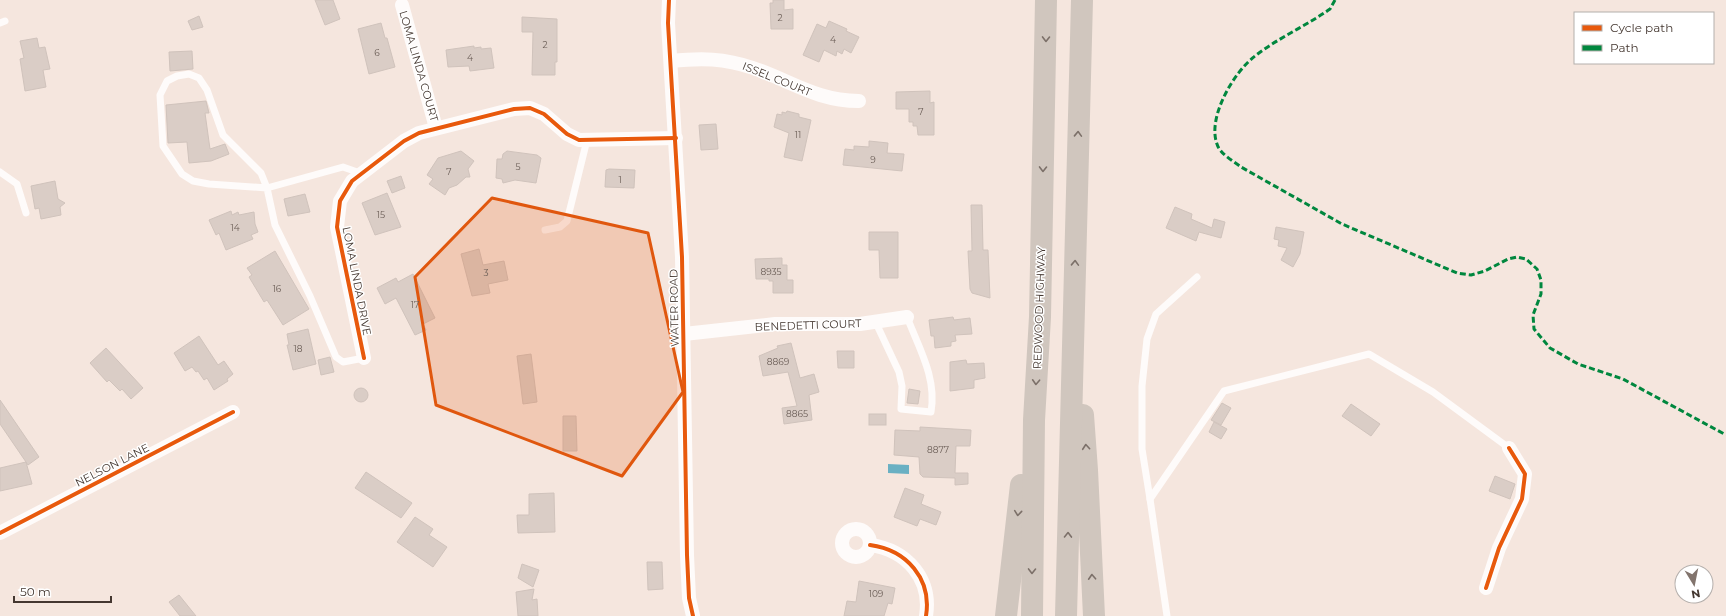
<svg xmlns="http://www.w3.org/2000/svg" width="1726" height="616" viewBox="0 0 1726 616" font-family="Montserrat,sans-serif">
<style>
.water{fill:#6ab0c3}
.building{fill:#dacdc6;stroke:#d0c3bc}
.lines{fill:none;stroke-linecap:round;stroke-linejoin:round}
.lane{stroke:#fefbfa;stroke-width:7}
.street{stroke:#fefbfa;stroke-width:14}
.highway{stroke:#d0c6be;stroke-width:22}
.quiet{stroke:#00873e;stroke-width:3;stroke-dasharray:6 3;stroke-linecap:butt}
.cycleway-casing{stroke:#fff;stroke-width:6}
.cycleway{stroke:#e8590c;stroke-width:4}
.oneway{stroke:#7c7069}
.marked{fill:#e0570e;fill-opacity:0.2;stroke:#e0570e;stroke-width:3;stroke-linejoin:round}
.labels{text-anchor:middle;stroke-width:3;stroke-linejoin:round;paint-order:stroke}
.number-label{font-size:9px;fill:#6a5d56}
.street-label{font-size:11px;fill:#443730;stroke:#fff}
</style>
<rect width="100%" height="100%" fill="#f5e6de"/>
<path class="water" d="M888,464l21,1v9l-21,-1z"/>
<g class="building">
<path d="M315,0h18l7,19 -15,6z"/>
<path d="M773,0h11v10l9,-1v20h-22l-1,-26h3z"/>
<path d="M199,16l4,11 -11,3 -4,-9z"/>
<path d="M522,17l35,2v43h-2v13h-23l1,-43h-11z"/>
<path d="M829,21l18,8 -1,2 13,6 -8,16 -7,-4 -2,5 -5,-3 -1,5 -12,-6 -5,12 -16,-7 14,-31 9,4z"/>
<path d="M381,23l4,15h2l8,29 -26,7 -11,-45z"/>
<path d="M37,38l2,10 6,-1 5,22 -7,1 3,17 -21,4 -5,-32 4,-1 -4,-17z"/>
<path d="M474,46v2l7,-1v2l10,-1 3,20 -24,3 -1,-5 -21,1 -2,-17z"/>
<path d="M192,51l1,18 -23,2 -1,-19z"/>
<path d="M930,91v12l4,-1v33h-16l-1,-9h-4v-4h-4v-13h-13v-17z"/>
<path d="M206,101l3,12h-4l5,36 15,-5 4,10 -18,7 -22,2 -2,-21 -19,1 -2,-38z"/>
<path d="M787,111l12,3v3l12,3 -9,41 -18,-4 5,-24 -15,-6 3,-13 5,1v-3l4,1z"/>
<path d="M716,124l2,25 -17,1 -2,-25z"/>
<path d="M869,141l19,2 -1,10 17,1 -2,17 -59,-6 2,-16 9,1v-4l15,1z"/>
<path d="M461,151l13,10 -6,8 2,8h-4l-9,8 -8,3 -4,7 -16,-11 4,-5 -6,-4 11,-17z"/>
<path d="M507,151l30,4 4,3 -5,25 -21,-3 -12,3 -1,-4 -6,-1 1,-19h5l1,-5z"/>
<path d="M609,169l26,1 -1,18 -29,-1 1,-17z"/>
<path d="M401,176l4,12 -13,5 -5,-12z"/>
<path d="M55,181l3,18 7,4 -5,4 1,8 -20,4 -2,-11 -4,1 -4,-23z"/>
<path d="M387,193l14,34 -26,8 -13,-32z"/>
<path d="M305,194l5,18 -22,4 -4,-17z"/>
<path d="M971,205h11l1,45h5l2,48 -18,-5 -2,-4 -2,-38h4z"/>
<path d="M1175,207l17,7 -1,5 21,9 2,-9 11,3 -4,16 -22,-6 -3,9 -30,-13z"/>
<path d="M231,211l1,4 6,-3 1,3 15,-3 1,12 3,8 -7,3 2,4 -27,11 -7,-17 -3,2 -7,-15z"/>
<path d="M1276,227l28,5 -4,22 -7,13 -12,-7 6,-12 -9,-2 1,-6 -5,-1z"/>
<path d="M869,232h29v46h-18l-1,-28h-10z"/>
<path d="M479,249l4,16 21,-4 4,19 -20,4 2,9 -18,3 -11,-42z"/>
<path d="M275,251l34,58 -26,16 -16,-25 -3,2 -15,-25 3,-2 -5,-7z"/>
<path d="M782,258v7h5v15h6v13h-20v-12h-4v-2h-13l-1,-20z"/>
<path d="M413,274l22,44 -12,6 3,6 -11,5 -19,-37 -11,6 -8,-16 19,-10 2,4z"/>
<path d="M953,317l1,3 16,-2 2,16 -17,1 1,6 -5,1v4l-16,2 -1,-12h-3l-2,-16z"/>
<path d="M308,329l8,35 -23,6 -6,-25h2l-2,-11z"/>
<path d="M199,336l19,29 6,-4 9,13 -6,5 1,2 -14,9 -7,-12 -3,2 -6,-9 -2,1 -4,-5 -7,4 -11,-18z"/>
<path d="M791,343l9,35 14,-4 5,18 -10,3 3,25 -28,4 -2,-16 15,-2 -9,-34 -25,4 -4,-20 19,-8 -1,-2z"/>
<path d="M106,348l37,40 -12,11 -9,-10 -2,2 -11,-11 -2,2 -17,-19z"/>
<path d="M837,351h17v17h-16z"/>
<path d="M531,354l6,48 -14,2 -6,-48z"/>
<path d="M330,357l4,15 -13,3 -3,-15z"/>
<path d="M966,360l1,4 17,-1 1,15 -11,2v8l-24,3v-29z"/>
<circle cx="361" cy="395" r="7"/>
<path d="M909,389l11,2 -2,13 -11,-1z"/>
<path d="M0,400l39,57 -11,8 -2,-3 6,22 -32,7v-23l26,-6 -26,-38z"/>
<path d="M1222,403l9,5 -10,17 -10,-5z"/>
<path d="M1351,404l29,20 -9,12 -29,-20z"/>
<rect x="869" y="414" width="17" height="11"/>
<path d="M563,416h13l1,35h-14z"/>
<path d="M1214,422l13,7 -6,10 -12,-7z"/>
<path d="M920,427l51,3 -1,16h-14l-1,27h13v11l-13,1v-7l-32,-1 -3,-3 -1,-17 -25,-2 1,-25 25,1z"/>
<path d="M366,472l46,31 -11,15 -46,-30z"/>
<path d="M1495,476l20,8 -5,15 -21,-8z"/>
<path d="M905,488l19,7 -3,9 20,8 -5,13 -16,-6 -3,7 -23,-9z"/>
<path d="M554,493l1,39 -37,1 -1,-18h12v-21z"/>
<path d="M415,517l18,12 -4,6 18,12 -14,20 -36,-25z"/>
<path d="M647,562h15l1,27 -15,1z"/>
<path d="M522,564l17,6 -6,17 -15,-9z"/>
<path d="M859,581l36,7 -3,16 -4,-1 -4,13h-40l3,-15 9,1z"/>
<path d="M534,589l-2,11 5,-1 1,17h-20l-2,-24z"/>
<path d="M179,595l17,21h-16l-11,-14z"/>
</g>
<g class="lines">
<g class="lane">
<path d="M0,23l5,-2"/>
<path d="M0,172l17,12 9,29"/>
<path d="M360,173l-17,-6 -76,21 -6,-15 -38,-38 -16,-45 -8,-12 -10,-4 -12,2 -10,5 -7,14 3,51 19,28 11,7 16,3 58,4 8,37 35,71 26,61 7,5 21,-4"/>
<path d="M545,230l15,-3 7,-6 20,-81"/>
<path d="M876,323l23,49 3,14 -1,23 30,3c6,-34 -12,-64 -24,-95"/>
<path d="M1150,499l-8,-50v-63l5,-47 9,-25 41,-37"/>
<path d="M1167,616l-17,-117 74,-108 145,-37 64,38 76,56"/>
</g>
<g class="street">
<path d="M669,0l-1,23 14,234 5,298 2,43 4,18"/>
<path d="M402,5l34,123"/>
<path d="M671,61c30,-3 53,-3 82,7 38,13 64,33 106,33"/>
<path d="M684,334l91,-10h85l47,-7"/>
<path d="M364,358l-27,-131 3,-26 12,-20 52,-40 15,-8 95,-24 16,-1 14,6 23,20 12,6 97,-2"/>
<circle cx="856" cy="543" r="14"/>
<path d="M0,533l233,-121"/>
<path d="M870,545c37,5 62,34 56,71"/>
<path d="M1486,588l13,-40 23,-49 3,-25 -16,-26"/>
</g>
<g class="highway">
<path d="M1083,415l4,55 7,146"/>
<path d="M1006,616l15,-131"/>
<path d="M1032,616l2,-196 6,-103 6,-317"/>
<path d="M1066,616l16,-616"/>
</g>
<path class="quiet" d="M1335,0l-5,9c-24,17 -52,29 -75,47 -21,16 -48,61 -38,88 3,10 15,16 24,23l101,57 115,49 14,2 14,-4 23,-12 9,-2 9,2 11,10 4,11v14l-8,21 1,14 16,19 28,16 45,15 103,56"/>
<g class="cycleway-casing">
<g id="cycleway">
<path d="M669,0l-1,23 14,234 5,298 2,43 4,18"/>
<path d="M364,358l-27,-131 3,-26 12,-20 52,-40 15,-8 95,-24 16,-1 14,6 23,20 12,6 97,-2"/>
<path d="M0,533l233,-121"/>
<path d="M870,545c37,5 62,34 56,71"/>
<path d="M1486,588l13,-40 23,-49 3,-25 -16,-26"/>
</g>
</g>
<use href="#cycleway" class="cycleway"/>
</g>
<defs><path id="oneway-chevron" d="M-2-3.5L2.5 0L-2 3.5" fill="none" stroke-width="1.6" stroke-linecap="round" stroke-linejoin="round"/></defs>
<g class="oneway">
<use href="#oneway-chevron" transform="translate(1046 39) rotate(91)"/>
<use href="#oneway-chevron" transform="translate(1078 134) rotate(-88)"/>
<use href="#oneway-chevron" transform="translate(1043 169) rotate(91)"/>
<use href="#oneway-chevron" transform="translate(1075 263) rotate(-88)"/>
<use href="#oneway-chevron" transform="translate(1036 382) rotate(93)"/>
<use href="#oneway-chevron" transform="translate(1086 447) rotate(-95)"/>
<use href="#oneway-chevron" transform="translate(1018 513) rotate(96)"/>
<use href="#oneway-chevron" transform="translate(1068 535) rotate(-89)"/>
<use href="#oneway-chevron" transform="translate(1032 571) rotate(91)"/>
<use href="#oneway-chevron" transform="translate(1092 577) rotate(-93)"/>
</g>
<path class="marked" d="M492,198l156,35 35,159 -61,84 -186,-71 -21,-128z"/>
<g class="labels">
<g class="number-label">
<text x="780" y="21">2</text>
<text x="833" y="43">4</text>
<text x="545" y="48">2</text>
<text x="377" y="56">6</text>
<text x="470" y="61">4</text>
<text x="921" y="115">7</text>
<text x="798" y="138">11</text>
<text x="873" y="163">9</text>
<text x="518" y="170">5</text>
<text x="449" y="175">7</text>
<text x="620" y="183">1</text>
<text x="381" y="218">15</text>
<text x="235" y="231">14</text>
<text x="771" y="275">8935</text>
<text x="486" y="276">3</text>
<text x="277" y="292">16</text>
<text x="415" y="308">17</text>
<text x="298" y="352">18</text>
<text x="778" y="365">8869</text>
<text x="797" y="417">8865</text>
<text x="938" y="453">8877</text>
<text x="876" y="597">109</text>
</g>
<g class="street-label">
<text transform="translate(419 66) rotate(74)" y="4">LOMA LINDA COURT</text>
<text transform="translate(777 79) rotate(22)" y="4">ISSEL COURT</text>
<text transform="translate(357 281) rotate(79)" y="4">LOMA LINDA DRIVE</text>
<text transform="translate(674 308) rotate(-91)" y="4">WATER ROAD</text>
<text transform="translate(1039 308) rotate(-88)" y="4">REDWOOD HIGHWAY</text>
<text transform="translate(808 325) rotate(-2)" y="4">BENEDETTI COURT</text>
<text transform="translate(112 465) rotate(-27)" y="4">NELSON LANE</text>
</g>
</g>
<rect x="1574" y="12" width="140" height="52" fill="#ffffff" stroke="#b4afac"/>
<rect x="1582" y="25" width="20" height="6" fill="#e8590c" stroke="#b4afac"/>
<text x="1610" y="32" font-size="12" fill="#443730">Cycle path</text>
<rect x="1582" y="45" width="20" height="6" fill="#00873e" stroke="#b4afac"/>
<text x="1610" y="52" font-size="12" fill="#443730">Path</text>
<g transform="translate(1694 584) rotate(170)"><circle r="19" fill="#ffffff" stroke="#b4afac"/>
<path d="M0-3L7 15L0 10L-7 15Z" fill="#82746d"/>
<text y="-6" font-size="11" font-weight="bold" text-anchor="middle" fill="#443730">N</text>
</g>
<path d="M14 596v6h97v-6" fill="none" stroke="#443730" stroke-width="2"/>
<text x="20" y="596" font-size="12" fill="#443730" stroke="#ffffff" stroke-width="3" paint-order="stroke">50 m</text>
</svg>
